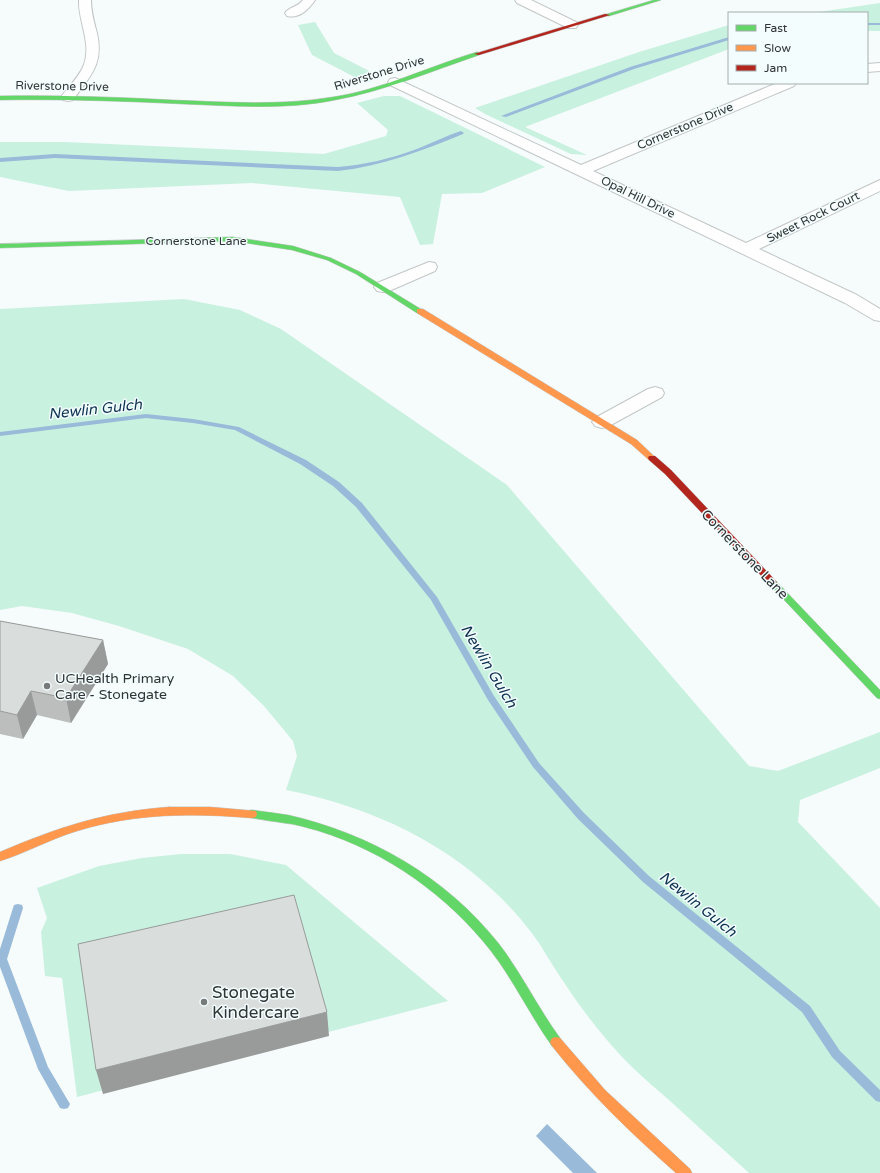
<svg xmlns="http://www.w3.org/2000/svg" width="880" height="1173" viewBox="0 0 880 1173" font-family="'Varela Round',sans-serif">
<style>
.green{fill:#c9f1e0}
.water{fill:#99bbd9}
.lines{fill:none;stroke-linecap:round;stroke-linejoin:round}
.stream{fill:#99bbd9;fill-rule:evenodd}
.street-casing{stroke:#c2c6c6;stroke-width:2}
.fast-casing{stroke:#c2c6c6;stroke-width:1}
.slow-casing{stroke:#c2c6c6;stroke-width:1}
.jam-casing{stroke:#c2c6c6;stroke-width:1}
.street{fill:#fefefe;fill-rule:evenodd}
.fast{fill:#63d668;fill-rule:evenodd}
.slow{fill:#ff974d;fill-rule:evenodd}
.jam{fill:#b3261e;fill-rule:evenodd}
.wall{fill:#bbbebd}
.shaded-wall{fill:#989b9a}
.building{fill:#d9dddc;stroke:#989b9a}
.poi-dot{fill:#767a7a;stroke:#f3fdfe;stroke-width:1.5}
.labels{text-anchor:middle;stroke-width:3;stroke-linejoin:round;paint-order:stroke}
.far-street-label{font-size:12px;fill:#313435;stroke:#f3fdfe}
.street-label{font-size:14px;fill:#313435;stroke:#f3fdfe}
.poi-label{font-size:14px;fill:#313435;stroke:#f3fdfe;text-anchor:start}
.water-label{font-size:15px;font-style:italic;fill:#0e3351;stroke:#f3fdfe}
.near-poi-label{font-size:17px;fill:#313435;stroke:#f3fdfe;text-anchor:start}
</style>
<rect width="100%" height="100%" fill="#f6fbfb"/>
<g class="green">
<path d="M880,3v28h-13v-18h-55z"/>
<path d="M315,22l19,31 47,24 -15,6 -54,-28 -14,-30z"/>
<path d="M729,25v24l-204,78 62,28 -16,-1 -86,-40 -10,-6 164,-56z"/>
<path d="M384,96h16l145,71 -63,26 -40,1 -9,50 -13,1 -20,-48 -148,-14 -183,8 -69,-14v-35h65l259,12 62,-18 2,-6 -31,-27z"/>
<path d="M184,299l56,11 41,19 226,156 242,281 29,5 102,-39v36l-80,32 -2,22 82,86v265h-131c-26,-24 -53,-48 -80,-73 -22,-19 -44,-38 -62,-60 -18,-21 -33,-42 -48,-65 -9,-13 -16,-27 -25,-39 -60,-81 -151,-127 -248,-146l11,-34 -4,-15 -29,-35 -31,-30 -45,-27 -69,-23 -47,-13 -50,-7 -22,4v-301z"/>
<path d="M181,854h49l56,11 162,136 -371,96 -15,-119 -17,-2 -4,-44 6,-14 -10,-30 62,-22 43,-8z"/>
</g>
<path class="water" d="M547,1124l50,49h-24l-37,-37z"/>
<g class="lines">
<g class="stream">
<rect x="867" y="23" width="13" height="2"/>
<path d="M729,37v3l-95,29 -128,48 -5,-1 129,-49z"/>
<path d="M461,131l3,2 -1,1c-41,17 -81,32 -125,37l-283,-13 -55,4v-4l55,-4 283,13c26,-2 51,-8 76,-17 16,-6 31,-14 47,-19z"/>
<path d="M146,414l47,5 46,8 67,33 33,22 23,21 75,94 57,99 45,67 45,50 65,63 161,130 30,45 40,39v12l-4,-1 -44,-44 -30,-45 -159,-130 -65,-63 -45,-52 -45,-67 -57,-100 -75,-93 -23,-21 -33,-22 -65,-34 -42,-7 -47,-5 -146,18v-4z"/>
<path d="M18,904l4,1 1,3 -16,51 41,108 22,37 -2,4 -4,1 -4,-1 -22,-39 -38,-102v-18l13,-41 1,-3z"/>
</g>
<g class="street-casing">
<g id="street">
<path d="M79,0h12c0,12 3,22 6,33 7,32 -7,43 -24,67l-5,1 -5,-1 -2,-3c7,-10 17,-19 22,-30 10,-22 -5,-45 -4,-67z"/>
<path d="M303,0h12c-6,9 -16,19 -28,16l-2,-3c4,-6 13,-6 18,-13z"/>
<path d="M515,0h16l45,22 2,3 -2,3h-8l-51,-25z"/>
<path d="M880,63v8l-13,1v-8z"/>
<path d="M395,78l186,87 196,-82h19l-2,3 -201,85 153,72 134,-63v11l-121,58 98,46 23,14v12l-6,-1 -29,-17 -455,-218 -2,-3 2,-3z"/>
<path d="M429,262l6,1 2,4 -2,4 -46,20 -6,1 -6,-1 -3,-4 3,-4z"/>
<path d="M655,387l7,2 2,4 -2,4 -53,29 -7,2 -7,-2 -3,-4 3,-4 53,-29z"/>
</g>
</g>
<g class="fast-casing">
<g id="fast">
<path d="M654,0h7l-52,16 -5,-1z"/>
<path d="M477,52l3,2 -1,1c-47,16 -95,36 -144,45 -49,10 -101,6 -151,4 -61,-3 -122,-5 -184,-4v-4c58,-1 115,1 172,4 54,2 107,6 161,-3 48,-7 97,-31 144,-45z"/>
<path d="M233,237l60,9 38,12 29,14 64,39 -4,2h-3l-61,-39 -29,-14 -35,-10 -59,-9 -233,7v-4z"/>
<path d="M773,580l3,1 104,109v9l-3,-1 -107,-113 -1,-2z"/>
<path d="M252,810c12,2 24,3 36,5 83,19 158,62 211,129 23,30 39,64 61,94l2,4 -2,4 -4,1 -4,-1c-22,-31 -38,-65 -61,-95 -43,-55 -104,-99 -172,-120 -11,-3 -23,-7 -35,-8 -12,-2 -24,-3 -36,-6l-1,-3 1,-3z"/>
</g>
</g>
<g class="slow-casing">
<g id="slow">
<path d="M417,309h6l214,131 19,18 -1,2h-6l-18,-16 -214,-131z"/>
<path d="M169,807h41l46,4 1,3 -1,3 -4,1c-59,-5 -118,-5 -175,13 -27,8 -51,22 -77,30v-9c59,-25 104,-40 169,-45z"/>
<path d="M556,1037l4,1 45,52 85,79 2,4h-16c-45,-40 -87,-80 -124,-127l-2,-4 2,-4z"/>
</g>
</g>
<g class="jam-casing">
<g id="jam">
<path d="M605,14l5,1 -131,40 -5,-1z"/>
<path d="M649,456h6l16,14 105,111 1,2 -1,2h-6l-105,-111 -16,-14 -1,-2z"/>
</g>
</g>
<use href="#street" class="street"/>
<use href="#fast" class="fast"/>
<use href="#slow" class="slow"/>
<use href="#jam" class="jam"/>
</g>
<path class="wall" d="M0,621l103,19 5,24 -37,59 -34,-8 -14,24 -23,-5z"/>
<g class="shaded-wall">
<path d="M103,640l5,24 -37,59 -5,-25z"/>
<path d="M31,691l6,24 -14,24 -6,-24z"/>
<path d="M327,1012l2,24 -226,58 -7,-24z"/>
</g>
<g class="building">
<path d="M0,621l103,19 -37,58 -35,-7 -14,24 -17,-4z"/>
<path d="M294,895l33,117 -231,58 -18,-126z"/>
</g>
<g class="poi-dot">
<circle cx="47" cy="686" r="4"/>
<circle cx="204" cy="1002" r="4"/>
</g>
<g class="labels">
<g class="far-street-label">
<text transform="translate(379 73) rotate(-17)" y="4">Riverstone Drive</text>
<text transform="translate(62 86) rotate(1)" y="4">Riverstone Drive</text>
<text transform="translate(685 126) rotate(-23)" y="4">Cornerstone Drive</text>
<text transform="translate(638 197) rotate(26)" y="4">Opal Hill Drive</text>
<text transform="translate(813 217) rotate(-26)" y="4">Sweet Rock Court</text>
<text x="196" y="245">Cornerstone Lane</text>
</g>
<g class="street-label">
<text transform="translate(745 554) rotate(46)" y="5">Cornerstone Lane</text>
</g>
<g class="poi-label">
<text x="55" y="683">UCHealth Primary<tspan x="55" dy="16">Care - Stonegate</tspan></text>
</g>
<g class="water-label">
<text transform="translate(95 409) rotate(-6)" y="5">Newlin Gulch</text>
<text transform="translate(489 666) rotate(59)" y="5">Newlin Gulch</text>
<text transform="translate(698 904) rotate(39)" y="5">Newlin Gulch</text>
</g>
<g class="near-poi-label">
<text x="212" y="998">Stonegate<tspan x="212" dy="20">Kindercare</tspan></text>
</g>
</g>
<rect x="728" y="12" width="140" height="72" fill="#f3fdfe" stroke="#a5adae"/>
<rect x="736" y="25" width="20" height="6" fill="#63d668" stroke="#a5adae"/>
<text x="764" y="32" font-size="12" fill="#313435">Fast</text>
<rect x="736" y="45" width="20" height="6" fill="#ff974d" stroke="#a5adae"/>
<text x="764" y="52" font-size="12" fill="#313435">Slow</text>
<rect x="736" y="65" width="20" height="6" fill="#b3261e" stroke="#a5adae"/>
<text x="764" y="72" font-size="12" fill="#313435">Jam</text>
</svg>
